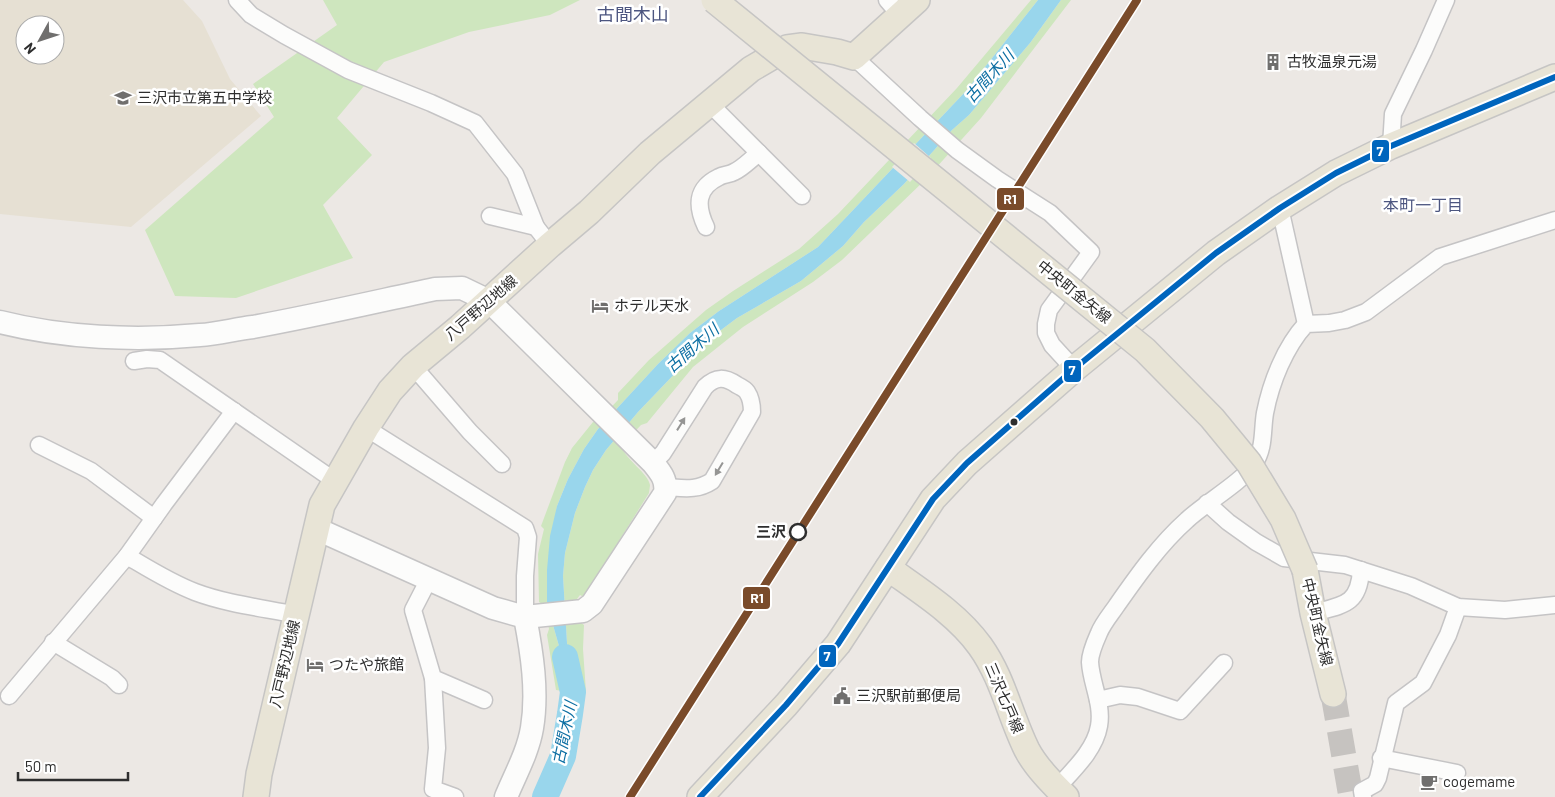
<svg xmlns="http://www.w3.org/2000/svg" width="1555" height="797" viewBox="0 0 1555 797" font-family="Barlow,'Noto Sans JP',sans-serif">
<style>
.education{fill:#e6e0d3;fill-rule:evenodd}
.green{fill:#cee6be}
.water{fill:#99d6ec}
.pier{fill:#ece8e4}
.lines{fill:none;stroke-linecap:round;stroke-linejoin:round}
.river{stroke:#99d6ec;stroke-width:26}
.primary-tunnel{stroke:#c6c3c0;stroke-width:25;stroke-dasharray:25 12;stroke-linecap:butt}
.street-casing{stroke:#c5c4c5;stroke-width:19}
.secondary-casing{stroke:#c5c4c5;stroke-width:25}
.primary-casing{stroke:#c6c5c4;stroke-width:28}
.street{stroke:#fcfcfb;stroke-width:16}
.secondary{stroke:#fcfcfb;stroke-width:22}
.primary{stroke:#e8e4d6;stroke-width:25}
.primary-bridge-casing{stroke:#c6c5c4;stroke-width:28;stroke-linecap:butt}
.primary-bridge{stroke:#e8e4d6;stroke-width:25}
.bus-1-casing{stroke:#fff;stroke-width:10}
.bus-1{stroke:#0065bd;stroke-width:6}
.rail-1-casing{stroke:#fff;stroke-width:11}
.rail-1{stroke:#7a4b2a;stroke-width:8}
.oneway{fill:#959594}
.bus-dot{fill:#2e2e2e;stroke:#fff;stroke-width:2}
.stop-dot{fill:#fff;stroke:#2e2e2e;stroke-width:2.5}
.labels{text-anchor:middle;stroke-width:5;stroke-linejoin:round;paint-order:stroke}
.poi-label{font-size:15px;fill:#2e2e2e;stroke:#fff;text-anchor:start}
.street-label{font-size:15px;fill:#2e2e2e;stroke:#fff}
.stop-label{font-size:15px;font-weight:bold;fill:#2e2e2e;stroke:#fff;text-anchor:end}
.water-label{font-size:16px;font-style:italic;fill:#0d6fa3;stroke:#fff}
.neighbourhood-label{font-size:16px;fill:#4d5680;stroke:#fff}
.quarter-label{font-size:18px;fill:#4d5680;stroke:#fff}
.line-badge{stroke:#fff;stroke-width:2}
.badge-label{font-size:14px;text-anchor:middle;font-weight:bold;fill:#fff}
</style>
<rect width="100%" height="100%" fill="#ece8e4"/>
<path class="education" d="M0,0h183l19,21 28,58 31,37 -130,111 -131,-13zM25,25h30v30h-30z"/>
<g class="green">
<path d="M323,0h257l-30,15 -81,17 -85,30 -47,56 35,37 -49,50 30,53 -117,40 -61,-2 -30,-66 129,-113 -21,-33 84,-59z"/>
<path d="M1031,0h7l-72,91 -148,156 -99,64 -29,22 -32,31 -60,65 -14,20 -16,30 -11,27 -10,98 12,42v17l10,29 -13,-2 -9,-55 2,-6 -5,-24 -5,-3 -1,-48 6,-25 -3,-3 24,-64 7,-14 21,-26h4l21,-22v-7l31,-33 57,-50 27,-19 66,-42 39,-35 119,-126z"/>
<path d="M1061,0h10l-90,118 -56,62 -83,80 -29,22 -70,45 -50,40 -46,56 -6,2 -20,21c6,15 27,27 29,39 0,1 -1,8 -1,8l-65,104 -4,-2 -3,4 3,23 4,3 -1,24 3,43h-11l-6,-27 -2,-22 -4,-67 2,-23 10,-40 10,-26 8,-17 13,-20 32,-38 67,-70 32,-24 64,-37 42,-35 21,-24 40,-38 48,-54 17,-15 61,-72z"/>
</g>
<path class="water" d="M1038,0h23l-31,43 -61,72 -17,15 -48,54 -40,38 -21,24 -42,35 -64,37 -32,24 -67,70 -32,38 -13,20 -8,17 -10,26 -10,40 -2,23 4,67 2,22 6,27h-6l-10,-29 1,-6 -1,-11 -12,-42v-34l3,-34 7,-30 11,-27 16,-30 14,-20 60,-65 32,-31 29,-22 99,-64 148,-156z"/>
<path class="pier" d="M914,143l17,15 -21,24 -18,-15z"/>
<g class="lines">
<path class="river" d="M545,797l18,-41 7,-42 3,-22 -8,-35"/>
<path class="primary-tunnel" d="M1333,694l18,103"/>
<g class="street-casing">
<g id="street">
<path d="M237,0l14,15 33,20 64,35 83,33 44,20 40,51 21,53 14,18"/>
<path d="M887,0l13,15"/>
<path d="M854,57l66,61 37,32 40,29 53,34 41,39 -42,58 -3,14v9l6,12 22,24"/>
<path d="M709,103l93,93"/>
<path d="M1391,146l2,-32 31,-64 22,-50"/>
<path d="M1280,208l26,116"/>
<path d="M490,216l46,11"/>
<path d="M706,227c-10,-21 -10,-39 13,-50 5,-3 10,-2 15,-5 9,-4 17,-13 25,-19"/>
<path d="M134,361l13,-2 13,1 175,121"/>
<path d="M413,366l57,66 32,32"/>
<path d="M366,428l159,100 3,9 -3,39v41"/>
<path d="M39,445l52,26 63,47"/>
<path d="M653,463l10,-10 42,-66c11,-11 20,-10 32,-2 4,2 8,4 10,7 4,6 5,13 5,20l-40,69c-15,10 -29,7 -46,6"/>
<path d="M1207,503l21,19 28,20 28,16 61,7 66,21 47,21 47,3 50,-5"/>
<path d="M127,556c22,13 44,27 68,36 32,12 68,16 102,23"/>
<path d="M429,579l-16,31 20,68 51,22"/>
<path d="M1313,613c30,-8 46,-8 48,-43"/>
<path d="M53,642l59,36 7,7"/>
<path d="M433,678l4,70 -4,41 22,8"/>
<path d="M9,696l118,-140 37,-52 70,-93"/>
<path d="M1098,700l22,-5 18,2 42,14 44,-48"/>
<path d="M1381,758l76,15"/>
<path d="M1057,788c16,-18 38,-38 42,-62 4,-22 -8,-43 -9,-64 0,-9 5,-20 9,-29 4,-10 12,-19 18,-28 21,-30 43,-61 70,-85 18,-17 54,-37 67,-56 11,-16 8,-34 11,-51 6,-31 20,-66 41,-89l23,-1 16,-3 21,-8 74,-55 115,-37"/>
<path d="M1363,797l-1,-6 13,-7 3,-6 18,-75 27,-20 25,-48 10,-28"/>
</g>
</g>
<g class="secondary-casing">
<g id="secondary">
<path d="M0,322c63,16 136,19 200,13 18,-1 35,-6 53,-8 61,-11 121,-25 182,-38l27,-1 27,13 164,162c8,10 14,17 12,30l-73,111 -9,7 -58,6"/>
<path d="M317,529l176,79 32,9c7,36 13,75 7,111 -4,24 -17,47 -26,69"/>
</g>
</g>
<g class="primary-casing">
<g id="primary">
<path d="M888,568c32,23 69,46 92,78 23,32 30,70 47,104 9,17 25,33 39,47"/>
<path d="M1305,570l8,43 20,81"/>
<path d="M256,797l3,-23 63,-269 44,-77 24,-37 23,-25 47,-39 90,-82 39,-33 61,-59 101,-84 36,-21 15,-2 35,6 17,5 63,-57"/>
<path d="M700,797l86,-92 52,-61 95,-145 34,-36 107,-94 142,-116 64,-45 56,-35 55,-27 164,-69"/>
</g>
</g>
<use href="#street" class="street"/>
<use href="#secondary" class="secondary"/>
<use href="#primary" class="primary"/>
<g class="primary-bridge-casing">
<path id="primary-bridge" d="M714,0l431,350 67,68 37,45 34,56 22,51"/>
</g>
<use href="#primary-bridge" class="primary-bridge"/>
<g class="bus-1-casing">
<path id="bus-1" d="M700,797l86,-92 52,-61 95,-145 34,-36 107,-94 142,-116 64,-45 56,-35 55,-27 164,-69"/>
</g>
<use href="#bus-1" class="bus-1"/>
<g class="rail-1-casing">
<path id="rail-1" d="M630,797l507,-797"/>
</g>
<use href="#rail-1" class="rail-1"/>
</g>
<defs><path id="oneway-solid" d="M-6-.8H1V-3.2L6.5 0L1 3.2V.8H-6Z" transform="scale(1.25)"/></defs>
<g class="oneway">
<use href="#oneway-solid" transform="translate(681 424) rotate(-58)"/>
<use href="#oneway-solid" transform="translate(719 469) rotate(121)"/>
</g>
<defs>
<g id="building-bare" transform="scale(1.35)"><path d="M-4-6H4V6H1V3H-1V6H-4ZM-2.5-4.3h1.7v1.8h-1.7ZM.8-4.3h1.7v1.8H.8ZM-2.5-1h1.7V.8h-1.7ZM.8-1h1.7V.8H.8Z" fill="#706f6e" stroke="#fff" stroke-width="2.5" paint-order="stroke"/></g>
<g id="school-bare" transform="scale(1.35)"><path d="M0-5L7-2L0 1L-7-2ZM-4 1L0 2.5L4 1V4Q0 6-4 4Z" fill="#706f6e" stroke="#fff" stroke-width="2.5" paint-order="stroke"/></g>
<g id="hotel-bare" transform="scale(1.35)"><path d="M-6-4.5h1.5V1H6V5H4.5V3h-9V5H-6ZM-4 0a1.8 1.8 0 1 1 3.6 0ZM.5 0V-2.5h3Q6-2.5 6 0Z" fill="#706f6e" stroke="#fff" stroke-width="2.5" paint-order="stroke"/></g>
<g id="civic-bare" transform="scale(1.35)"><path d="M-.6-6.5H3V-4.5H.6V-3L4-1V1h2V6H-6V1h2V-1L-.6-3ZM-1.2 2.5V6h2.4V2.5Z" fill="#706f6e" stroke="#fff" stroke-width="2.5" paint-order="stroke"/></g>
<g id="cafe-bare" transform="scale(1.35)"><path d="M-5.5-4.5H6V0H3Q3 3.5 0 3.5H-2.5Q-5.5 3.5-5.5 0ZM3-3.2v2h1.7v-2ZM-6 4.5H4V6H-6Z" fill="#706f6e" stroke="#fff" stroke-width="2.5" paint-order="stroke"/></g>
</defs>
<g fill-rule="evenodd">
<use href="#building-bare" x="1273" y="62"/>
<use href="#school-bare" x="123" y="98"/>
<use href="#hotel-bare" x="600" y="306"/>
<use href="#hotel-bare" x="315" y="665"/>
<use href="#civic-bare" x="842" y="696"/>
<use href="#cafe-bare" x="1429" y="782"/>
</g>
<circle class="bus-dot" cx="1014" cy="422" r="4.5"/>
<circle class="stop-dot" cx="798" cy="532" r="8"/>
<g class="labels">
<g class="poi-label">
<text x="1287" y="67">古牧温泉元湯</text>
<text x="137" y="103">三沢市立第五中学校</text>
<text x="614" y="311">ホテル天水</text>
<text x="329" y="670">つたや旅館</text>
<text x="856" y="701">三沢駅前郵便局</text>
<text x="1443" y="787">cogemame</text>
</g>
<g class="street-label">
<text transform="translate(1074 292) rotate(39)" y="5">中央町金矢線</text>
<text transform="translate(481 308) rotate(-41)" y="5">八戸野辺地線</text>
<text transform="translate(1317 622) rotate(77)" y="5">中央町金矢線</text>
<text transform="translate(285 664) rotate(-77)" y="5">八戸野辺地線</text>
<text transform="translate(1004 698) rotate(67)" y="5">三沢七戸線</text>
</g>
<g class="stop-label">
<text x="786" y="537">三沢</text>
</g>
<g class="water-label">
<text transform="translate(989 76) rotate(-48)" y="6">古間木川</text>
<text transform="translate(692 348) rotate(-41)" y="6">古間木川</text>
<text transform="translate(564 733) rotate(-78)" y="6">古間木川</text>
</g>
<g class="neighbourhood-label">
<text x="1423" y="211">本町一丁目</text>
</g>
<g class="quarter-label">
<text x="633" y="21">古間木山</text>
</g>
</g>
<g class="line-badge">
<rect x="1371" y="139" width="19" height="24" rx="5" fill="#0065bd"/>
<rect x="996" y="187" width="29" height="24" rx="5" fill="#7a4b2a"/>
<rect x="1063" y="359" width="19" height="24" rx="5" fill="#0065bd"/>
<rect x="742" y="586" width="29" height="24" rx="5" fill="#7a4b2a"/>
<rect x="818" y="644" width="19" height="24" rx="5" fill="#0065bd"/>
</g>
<g class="badge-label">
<text x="1380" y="156">7</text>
<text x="1010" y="204">R1</text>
<text x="1072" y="375">7</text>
<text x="757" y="603">R1</text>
<text x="827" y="661">7</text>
</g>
<g transform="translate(40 40) rotate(230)"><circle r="24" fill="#ffffff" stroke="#ababab"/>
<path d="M0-4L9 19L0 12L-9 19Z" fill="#706f6e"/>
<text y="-8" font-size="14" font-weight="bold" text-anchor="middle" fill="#2e2e2e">N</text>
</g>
<path d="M18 772v8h110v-8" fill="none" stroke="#2e2e2e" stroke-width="2.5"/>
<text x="25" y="772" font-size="15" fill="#2e2e2e" stroke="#ffffff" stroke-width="4" paint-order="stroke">50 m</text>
</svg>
